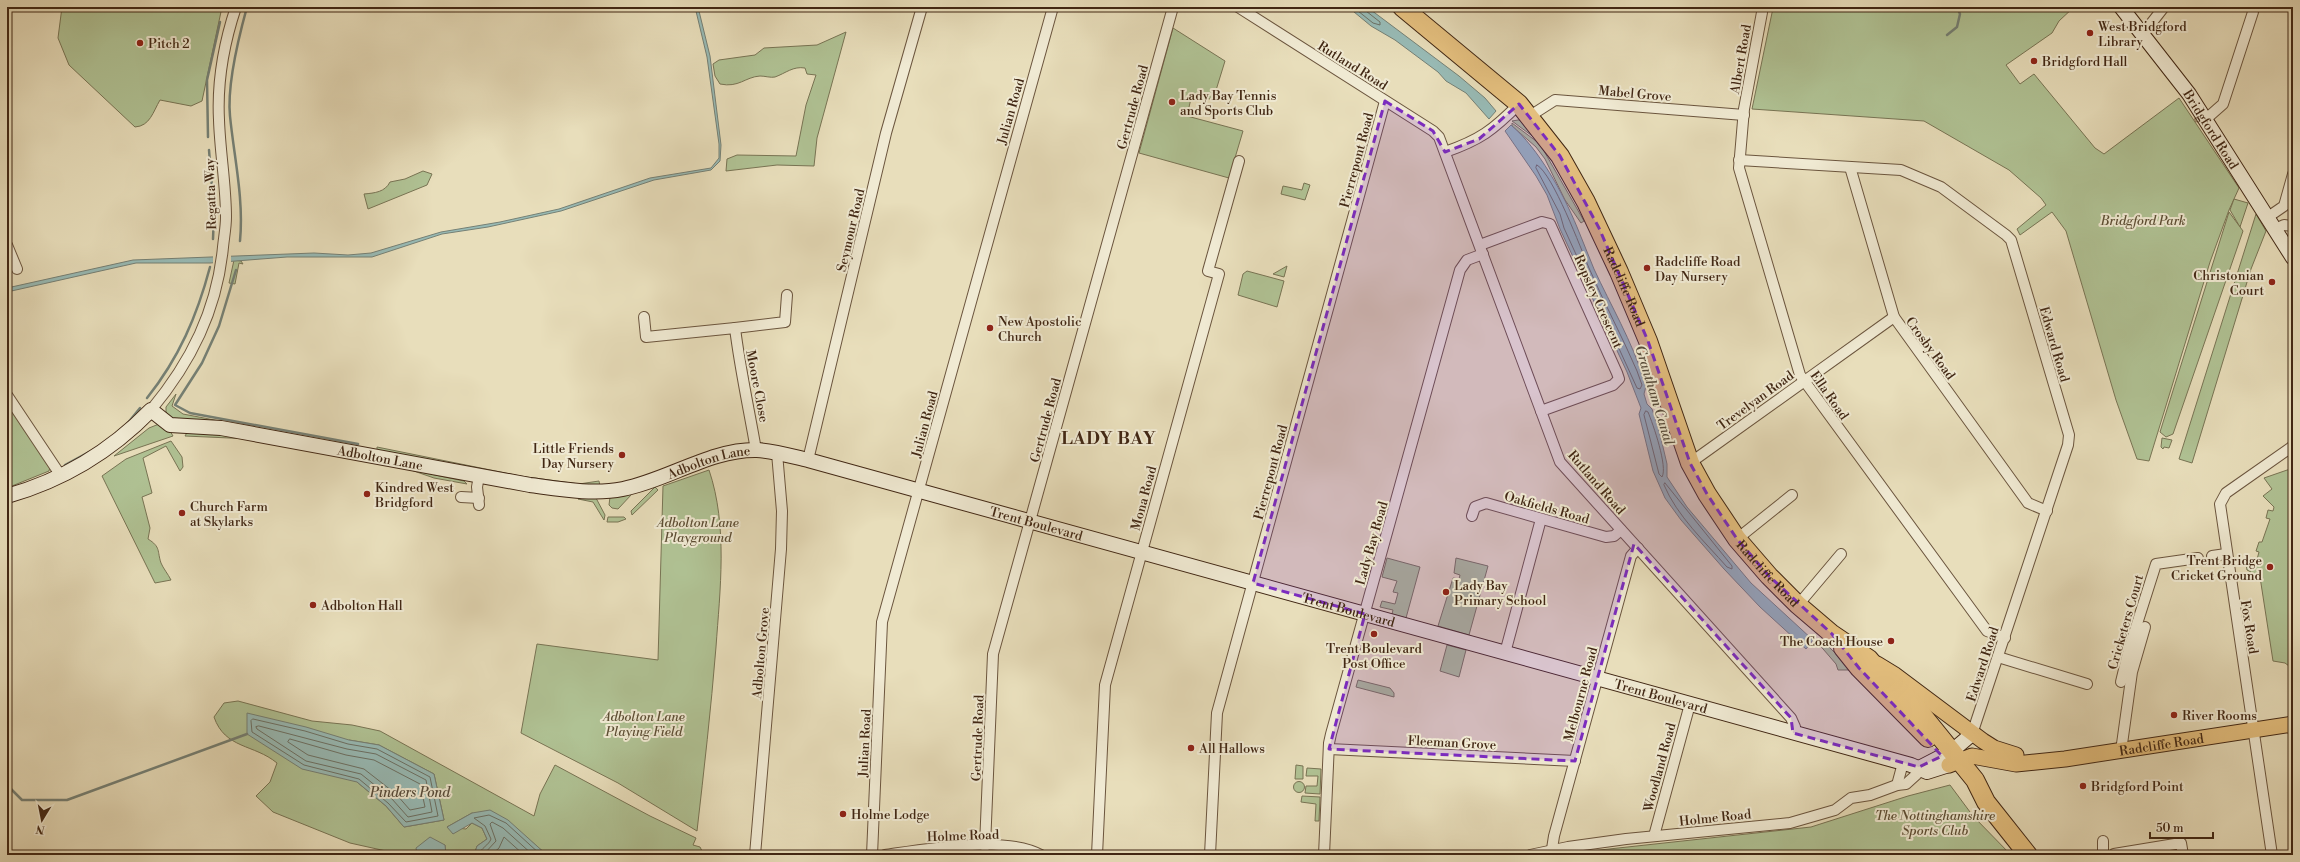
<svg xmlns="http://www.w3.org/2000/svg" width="2300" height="862" viewBox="0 0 2300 862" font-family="'Libre Bodoni',serif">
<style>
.green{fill:#b0c294;stroke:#787454;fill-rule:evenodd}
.water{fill:#98bbb6;stroke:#758075}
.pier{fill:#e8debb}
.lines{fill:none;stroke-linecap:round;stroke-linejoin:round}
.shore{stroke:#6c7165;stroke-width:1}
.stream{stroke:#758075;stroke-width:2.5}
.street-casing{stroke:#6b553e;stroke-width:12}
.secondary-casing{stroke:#412714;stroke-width:16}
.primary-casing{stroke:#412714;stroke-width:17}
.highway-casing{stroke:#412714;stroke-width:20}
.street{stroke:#f0ead3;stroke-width:10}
.secondary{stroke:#f0ead3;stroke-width:14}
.primary{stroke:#e4bf7e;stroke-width:15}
.highway{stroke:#e4bf7e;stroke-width:18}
.marked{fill:#7b2cbf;fill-opacity:0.2;stroke:#7b2cbf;stroke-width:3;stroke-dasharray:8 5;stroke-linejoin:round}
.poi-dot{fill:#8f2418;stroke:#f0ead3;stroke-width:1.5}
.labels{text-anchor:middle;stroke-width:4;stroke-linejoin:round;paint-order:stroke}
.poi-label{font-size:13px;fill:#412714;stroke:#f0ead3;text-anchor:start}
.street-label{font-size:13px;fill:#412714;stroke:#f0ead3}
.park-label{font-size:13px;font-style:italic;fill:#5d4e34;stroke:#f0ead3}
.water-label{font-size:14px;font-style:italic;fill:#574c3c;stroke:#f0ead3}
.district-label{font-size:17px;font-weight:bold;letter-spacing:1px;fill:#412714;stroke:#f0ead3}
</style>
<rect width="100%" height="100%" fill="#e8debb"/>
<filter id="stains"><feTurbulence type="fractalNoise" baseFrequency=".005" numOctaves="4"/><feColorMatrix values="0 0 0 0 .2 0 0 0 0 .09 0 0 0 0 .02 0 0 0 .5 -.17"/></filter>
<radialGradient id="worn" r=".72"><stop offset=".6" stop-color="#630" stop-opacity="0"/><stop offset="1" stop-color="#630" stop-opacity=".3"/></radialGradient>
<g class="green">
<path d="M62,7h160l-20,94 -11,5 -31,-6c-7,12 -10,26 -25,27l-66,-62 -11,-27z"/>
<path d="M1775,7h299l-15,14 -7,12 -46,32 14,19 14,-10 61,74 9,6 75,-56 60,90 -10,22 -19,52 -61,199 -12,-2 -21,-59 -50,-169 -14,-19 -32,23 -3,-6 29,-24 -5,-7 -32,-28 -85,-49 -172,-12 21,-101z"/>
<path d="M1173,28l52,33 -12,39 -21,-6 -5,22 56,15 -14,47 -90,-25z"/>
<path d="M846,32l-29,106 -3,28 -37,-1 -51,6 1,-12 10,-4 59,1 10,-51 10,-30 -9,-1 -2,-6c-12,-2 -19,5 -30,9 -4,1 -10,-1 -15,-1 -15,1 -21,12 -40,8l-5,-8 -2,-12 6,-4 36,-5 9,-7 53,-3z"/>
<path d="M1518,120h5l12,18 -23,-17z"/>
<path d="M1512,123l28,21 44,77 -3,2 -16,-23 -20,-41 -9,-12 -24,-21z"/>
<path d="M423,171l9,3 -5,11 -59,24 -4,-15c11,-1 21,-2 26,-12l15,-3z"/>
<path d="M1304,183l6,2 -5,15 -24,-6 2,-8 19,4z"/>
<path d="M2234,199l14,4 -8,24 -10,-17z"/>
<path d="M2229,212l14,19 -70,203 -7,3 -6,-5z"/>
<path d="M2256,214l10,17 -15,38 -59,194 -13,-4z"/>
<path d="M234,260l7,1 2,3 -4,-1 -4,21 -6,-1z"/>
<path d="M1287,266l-3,11 -11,-3z"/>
<path d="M1247,271l37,10 -7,26 -39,-12 5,-21z"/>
<path d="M176,394l-4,12 11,8 42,8 -53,-2 -6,-8v-5z"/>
<path d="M7,402l43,65 -1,4 -42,17z"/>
<path d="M159,424l11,7 3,5 -59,20 35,-28z"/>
<path d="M188,431h16l48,8 -67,-3z"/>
<path d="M2162,438l10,2 -3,8 -5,-1 -1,2 -2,-2z"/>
<path d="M171,441l11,16 1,10 -3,4 -14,-25 -23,12 9,35 -10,4 8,31 -2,11c13,8 9,12 13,24 2,5 7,11 10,17l-16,3 -53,-107 24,-17z"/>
<path d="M377,447l143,29 59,8 20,-3 1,5h-26l-177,-32 -20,-4z"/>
<path d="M2293,468v201l-8,-6 -12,-2 -13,-84h-8l-1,-5 -4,-2 -1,-6 10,-1 3,-11 -3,-1 3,-9h3l8,-23 -4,-1 2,-8 5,1 1,-4 -11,-11 9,-7 -8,-11z"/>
<path d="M411,470l53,11 3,3 -33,-6z"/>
<path d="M709,470c19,56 11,120 7,177 -5,62 -12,123 -19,184l-79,-48 -97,-50 16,-89 121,16 5,-174z"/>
<path d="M655,487l3,3 -26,25 -1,-4z"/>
<path d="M632,494l-14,15 -6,-1 -3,-3 1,-8z"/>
<path d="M596,498l9,17 -1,5 -11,-18 -15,-3z"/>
<path d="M608,517h16l2,2 -8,3h-11z"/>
<path d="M1387,558l33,9 -14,51 -14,-4 1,-4 -13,-3 2,-6 13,3 3,-11 -5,-1 4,-11 -15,-4z"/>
<path d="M1456,558l32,8 -19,69 -31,-9 15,-48 6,1 1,-4 -6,-2z"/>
<path d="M1817,642l8,1 27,27h-14l-2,-6z"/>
<path d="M1447,645l19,5 -7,27 -19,-6z"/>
<path d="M1358,680l32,8 4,5v4l-38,-10z"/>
<path d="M238,701l74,20 40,4 28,6 154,85 6,-22 15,-29 95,51 46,22 -3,7 7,2 4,8h-157l-15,-13 -60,-29 -25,14 19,2 6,-6 10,5 5,11 -10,7 -3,9h-28l-1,-10 -28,3v7h-22v-2l-45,-10 -77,-31 -17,-16 14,-14 7,-19c-23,-19 -52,-14 -63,-46l10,-14zM349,740l30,5 55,29 10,46 -40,7 -18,-21 -29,-24z"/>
<path d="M1296,765l7,1v13h-8z"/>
<path d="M1307,768l14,1 -1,25 -15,-1 1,-7h11l1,-10h-12z"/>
<circle cx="1299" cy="787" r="5.5"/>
<path d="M1950,785l23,31 38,39h-457l257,-28 97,-31z"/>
<path d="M1302,796l18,1 -1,24h-4l1,-17 -15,-2z"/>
</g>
<g class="water">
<path d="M695,7h3l12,49 11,89 -1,16 -9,9 -57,10 -93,31 -73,16 -46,7 -70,23h-85l-77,6h-74l-129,29v-4l126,-28 181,-7 34,2 23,-2 70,-21 59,-10 59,-13 91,-31 61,-10 8,-10v-14l-12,-87z"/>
<path d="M1348,7h19l92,69 26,22 11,13 -7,8 -23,-26 -20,-12 -8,-9 -43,-32 -24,-14z"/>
<path d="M1511,125c28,24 52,68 66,102 6,14 11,28 17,42 17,37 38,72 50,111l2,6 -2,8 3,10 5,5 7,21 8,34v13l20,30 64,76 62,57 -7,9 -46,-42 -36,-38 -43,-49 -16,-22 -12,-27 -14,-57 2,-6 -14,-36 -67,-143 -13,-34 -11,-19 -31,-45z"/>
<path d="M247,713l59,14 43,13 30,5 55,29 10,46 -40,7 -18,-21 -29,-24 -55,-13 -55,-35z"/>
<path d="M490,810l18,10 39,35h-73l3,-9 10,-7 -5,-11 -10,-5 -19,11 -6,-7 25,-14z"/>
<path d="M430,837l15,8 1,10h-29l-1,-7z"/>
</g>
<path class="pier" d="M231,255v8l-18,1v-8z"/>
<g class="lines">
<g class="shore">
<path d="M1353,7l20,16 7,2v-3l-14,-11 -1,-4"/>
<path d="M1537,165c16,9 44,84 52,103 15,35 33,68 48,103l5,14 -2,4 -3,-1 -73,-160 -4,-14 -24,-46z"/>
<path d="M1646,411l2,1c5,12 20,55 14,65l-3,-3 -15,-59z"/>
<path d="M1665,483l67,83v3l-5,-2c-22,-25 -50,-51 -63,-82z"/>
<path d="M253,719l52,12 43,13 29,5 53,28 8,39 -32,6 -18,-19 -29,-24 -55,-14 -52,-33 -1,-11z"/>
<path d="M259,726l88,23 29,5 50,26 6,32 -24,5 -16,-18 -31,-25 -55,-13 -49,-32 -1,-2z"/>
<path d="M290,739l56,16 28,5 46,24 5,23 -15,3 -14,-16 -32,-25 -56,-14 -20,-13z"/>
<path d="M478,855c3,-7 11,-10 13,-16l-6,-13 -11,-8 15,-3 17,8 35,32"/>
<path d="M483,855l13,-14 -6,-17 2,-2 11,6 30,27"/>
<path d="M491,855l8,-7 5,-11 20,18"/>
</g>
<g class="stream">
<path d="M222,11l2,-4"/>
<path d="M1947,35l10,-8 3,-13 -3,-7"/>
<path d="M208,137l-1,-57 13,-58"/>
<path d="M209,150l5,63 -1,26"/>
<path d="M240,241c4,-42 -6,-84 -10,-125 -3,-30 9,-80 17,-109"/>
<path d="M236,270l-17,56 -17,37 -27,42 15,8 168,31"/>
<path d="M147,398c32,-40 50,-82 63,-131"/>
<path d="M127,424l13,-16"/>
<path d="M65,465l24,-13"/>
<path d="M7,785l15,15h45l180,-66"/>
</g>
<g class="street-casing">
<g id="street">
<path d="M1238,7l195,124 6,6 121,325 231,256 4,9 -2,6"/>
<path d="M1763,7l-19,102 -5,59 61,207 187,256 18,7"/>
<path d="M2142,35l22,-28"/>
<path d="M1530,116l25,-16 189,15"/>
<path d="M2206,119l17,-15 30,-92"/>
<path d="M1445,152c35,-12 48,-22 74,-48"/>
<path d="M1739,160l162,10 40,17 65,48 5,5 58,195 -1,10 -96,289"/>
<path d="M1850,167l44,150 134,186 19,8"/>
<path d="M2268,217l16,-11 9,-32"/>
<path d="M2275,229l9,-4 9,1"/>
<path d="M7,245l10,24"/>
<path d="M1480,245l62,-23 8,2 67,149 2,6 -6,6 -72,26"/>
<path d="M644,317l2,20 89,-9c5,41 14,81 21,122"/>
<path d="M735,328l50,-6 2,-27"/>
<path d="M7,395l54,81"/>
<path d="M151,410c40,-48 66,-100 72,-163 1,-10 3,-20 3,-30 0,-32 -6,-65 -7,-97 -2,-38 5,-77 17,-113"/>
<path d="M808,460l78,-327 36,-126"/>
<path d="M1690,463l204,-146"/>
<path d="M461,497l18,1"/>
<path d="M479,505l-2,-18 2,-11"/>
<path d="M1472,516l3,-9 11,-4 120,34 8,-1 7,-6"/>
<path d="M1737,539l55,-44"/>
<path d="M2212,556l14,-2"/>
<path d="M1798,605l43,-51"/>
<path d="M1505,653l36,-134"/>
<path d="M1998,657l89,27"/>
<path d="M2121,682l8,-33 27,-85 42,-6"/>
<path d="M1329,749l246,12"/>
<path d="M2121,751l11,-79 13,-45"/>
<path d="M1897,785l6,-22"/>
<path d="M1654,836l36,-132"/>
<path d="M2103,841v14"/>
<path d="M985,846l8,-192 180,-647"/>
<path d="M1552,849l2,-13 77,-280 7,-8"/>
<path d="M2114,854l67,-11 2,12"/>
<path d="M755,855l26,-306 1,-38 -5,-58"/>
<path d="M872,855l10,-233 171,-615"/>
<path d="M885,855c41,-6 120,-20 156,0"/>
<path d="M1097,855l8,-170 114,-411 -11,-3 31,-110"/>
<path d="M1210,855l7,-142 168,-612"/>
<path d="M1324,855l5,-112 2,-9 129,-464 7,-10 16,-6"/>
<path d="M1530,855l38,-8 58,-8 164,-16 45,-13 16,-12 19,-3 27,-10 9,-1 11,-10 2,-7"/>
<path d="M2272,855l-52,-351 6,-11 67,-47"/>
</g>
</g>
<g class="secondary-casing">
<g id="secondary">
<path id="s1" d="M2121,7l68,87 104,164"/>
<path id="s2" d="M7,496c57,-16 103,-44 144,-86l19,15 51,3 309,57c30,4 63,10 93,4 45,-9 88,-40 134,-39 17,1 34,6 51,10l1103,305 16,7 22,-7"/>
<path d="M1921,767l31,-16 20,-17"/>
</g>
</g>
<g class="primary-casing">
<g id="primary">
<path d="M1877,664l18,11 88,66 11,7 22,7"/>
<path id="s3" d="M1949,765l23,-9 44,8 49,-5 228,-35"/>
</g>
</g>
<g class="highway-casing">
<g id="highway">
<path id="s4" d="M1402,7l117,97 41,52 26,46 33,70 29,69 42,122 17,31 30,45 32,37 29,29 34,29 37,25 17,20 25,22 64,79 11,22 42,53"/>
<path d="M1843,648l16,20 69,70"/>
</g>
</g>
<use href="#street" class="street"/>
<use href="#secondary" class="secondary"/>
<use href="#primary" class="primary"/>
<use href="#highway" class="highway"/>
</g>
<path class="marked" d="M1385,101l48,30 12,21 34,-13 40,-35 41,52 39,72 49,113 42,122 17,31 30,45 32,37 63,58 27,34 83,88 -23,11 -126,-34 -2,-15 -157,-174 -59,217 -246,-12 36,-135 -112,-31z"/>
<g class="poi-dot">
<circle cx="2090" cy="33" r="4"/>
<circle cx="140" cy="43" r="4"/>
<circle cx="2034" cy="61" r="4"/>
<circle cx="1172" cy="102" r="4"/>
<circle cx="1647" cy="268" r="4"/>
<circle cx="2272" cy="282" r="4"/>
<circle cx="990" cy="328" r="4"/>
<circle cx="622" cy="455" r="4"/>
<circle cx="367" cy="494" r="4"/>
<circle cx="182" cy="513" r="4"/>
<circle cx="2270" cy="567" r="4"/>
<circle cx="1446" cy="592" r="4"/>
<circle cx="313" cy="605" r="4"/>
<circle cx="1374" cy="634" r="4"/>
<circle cx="1891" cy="641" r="4"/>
<circle cx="2174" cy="715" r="4"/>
<circle cx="1191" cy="748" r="4"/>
<circle cx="2083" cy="786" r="4"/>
<circle cx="843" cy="814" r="4"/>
</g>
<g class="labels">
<g class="poi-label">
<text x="2098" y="31">West Bridgford<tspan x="2098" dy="15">Library</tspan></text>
<text x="148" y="48">Pitch 2</text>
<text x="2042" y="66">Bridgford Hall</text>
<text x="1180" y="100">Lady Bay Tennis<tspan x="1180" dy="15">and Sports Club</tspan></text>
<text x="1655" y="266">Radcliffe Road<tspan x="1655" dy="15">Day Nursery</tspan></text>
<text x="2264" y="280" text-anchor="end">Christonian<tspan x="2264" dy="15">Court</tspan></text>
<text x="998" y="326">New Apostolic<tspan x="998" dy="15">Church</tspan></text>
<text x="614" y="453" text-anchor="end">Little Friends<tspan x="614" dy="15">Day Nursery</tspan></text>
<text x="375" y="492">Kindred West<tspan x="375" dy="15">Bridgford</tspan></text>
<text x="190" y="511">Church Farm<tspan x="190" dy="15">at Skylarks</tspan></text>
<text x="2262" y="565" text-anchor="end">Trent Bridge<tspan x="2262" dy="15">Cricket Ground</tspan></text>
<text x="1454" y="590">Lady Bay<tspan x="1454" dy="15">Primary School</tspan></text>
<text x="321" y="610">Adbolton Hall</text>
<text x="1883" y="646" text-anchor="end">The Coach House</text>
<text x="1374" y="653" text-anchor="middle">Trent Boulevard<tspan x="1374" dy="15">Post Office</tspan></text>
<text x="2182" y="720">River Rooms</text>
<text x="1199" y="753">All Hallows</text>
<text x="2091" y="791">Bridgford Point</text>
<text x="851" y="819">Holme Lodge</text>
</g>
<g class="street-label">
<text transform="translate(1740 59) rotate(-80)" y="5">Albert Road</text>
<text transform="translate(1353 65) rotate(32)" y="5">Rutland Road</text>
<text transform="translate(1635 93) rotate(5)" y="5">Mabel Grove</text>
<text transform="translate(1132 107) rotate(-75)" y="5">Gertrude Road</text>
<text transform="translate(1010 111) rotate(-74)" y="5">Julian Road</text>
<text dy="5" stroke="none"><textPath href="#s1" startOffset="152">Bridgford Road</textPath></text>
<text transform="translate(1356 160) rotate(-75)" y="5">Pierrepont Road</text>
<text transform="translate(210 194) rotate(-92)" y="5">Regatta Way</text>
<text transform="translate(850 230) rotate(-77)" y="5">Seymour Road</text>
<text dy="5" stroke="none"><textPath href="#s4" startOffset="364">Radcliffe Road</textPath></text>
<text transform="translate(1599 301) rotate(66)" y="5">Ropsley Crescent</text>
<text transform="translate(2055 344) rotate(74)" y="5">Edward Road</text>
<text transform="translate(1931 348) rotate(54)" y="5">Crosby Road</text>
<text transform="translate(758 386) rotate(79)" y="5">Moore Close</text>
<text transform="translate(1830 395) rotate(55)" y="5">Ella Road</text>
<text transform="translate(1755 400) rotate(-36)" y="5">Trevelyan Road</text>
<text transform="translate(1045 420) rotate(-75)" y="5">Gertrude Road</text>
<text transform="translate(924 424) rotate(-75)" y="5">Julian Road</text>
<text dy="5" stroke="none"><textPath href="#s2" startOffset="407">Adbolton Lane</textPath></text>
<text dy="5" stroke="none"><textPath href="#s2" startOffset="743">Adbolton Lane</textPath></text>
<text transform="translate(1270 472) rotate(-75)" y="5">Pierrepont Road</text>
<text transform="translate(1597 482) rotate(49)" y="5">Rutland Road</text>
<text transform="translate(1143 498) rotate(-75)" y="5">Mona Road</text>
<text transform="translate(1547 507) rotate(16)" y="5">Oakfields Road</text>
<text dy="5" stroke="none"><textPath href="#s2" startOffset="1082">Trent Boulevard</textPath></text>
<text transform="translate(1371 543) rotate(-74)" y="5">Lady Bay Road</text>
<text dy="5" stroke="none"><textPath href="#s4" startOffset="688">Radcliffe Road</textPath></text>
<text dy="5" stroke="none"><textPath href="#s2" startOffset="1406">Trent Boulevard</textPath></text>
<text transform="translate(2125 622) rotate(-74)" y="5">Cricketers Court</text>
<text transform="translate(2250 627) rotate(81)" y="5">Fox Road</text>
<text transform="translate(760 653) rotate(-85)" y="5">Adbolton Grove</text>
<text transform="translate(1982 664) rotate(-72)" y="5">Edward Road</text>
<text transform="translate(1580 694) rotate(-75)" y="5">Melbourne Road</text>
<text dy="5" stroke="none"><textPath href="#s2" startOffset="1730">Trent Boulevard</textPath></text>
<text transform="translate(977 738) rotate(-88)" y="5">Gertrude Road</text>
<text transform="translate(1452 742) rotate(3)" y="5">Fleeman Grove</text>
<text transform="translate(864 743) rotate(-87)" y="5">Julian Road</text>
<text dy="5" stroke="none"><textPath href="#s3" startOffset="216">Radcliffe Road</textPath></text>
<text transform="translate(1659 767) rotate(-75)" y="5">Woodland Road</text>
<text transform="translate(1715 817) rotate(-6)" y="5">Holme Road</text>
<text transform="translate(963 835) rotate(-2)" y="5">Holme Road</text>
</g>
<g class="park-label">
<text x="2143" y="225">Bridgford Park</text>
<text x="698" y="527">Adbolton Lane<tspan x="698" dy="15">Playground</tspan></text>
<text x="644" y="721">Adbolton Lane<tspan x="644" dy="15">Playing Field</tspan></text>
<text x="1935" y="820">The Nottinghamshire<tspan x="1935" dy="15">Sports Club</tspan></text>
</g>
<g class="water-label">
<text transform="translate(1655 395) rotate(73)" y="5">Grantham Canal</text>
<text x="410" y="797">Pinders Pond</text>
</g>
<g class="district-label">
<text x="1109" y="444">LADY BAY</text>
</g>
</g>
<rect width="2300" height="862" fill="none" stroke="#e8debb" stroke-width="24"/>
<rect x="8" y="8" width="2284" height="846" fill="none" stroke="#412714" stroke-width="2"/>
<rect x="12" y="12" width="2276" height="838" fill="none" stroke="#412714"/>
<g transform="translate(42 820) rotate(190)" stroke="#f0ead3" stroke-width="3" paint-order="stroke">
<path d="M0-3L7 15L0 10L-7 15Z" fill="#412714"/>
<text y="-6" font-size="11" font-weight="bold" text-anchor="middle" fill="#412714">N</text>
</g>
<path d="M2150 832v6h63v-6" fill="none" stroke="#412714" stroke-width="2"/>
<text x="2156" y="832" font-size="12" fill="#412714" stroke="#f0ead3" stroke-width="3" paint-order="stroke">50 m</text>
<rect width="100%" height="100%" filter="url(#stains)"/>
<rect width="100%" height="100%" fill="url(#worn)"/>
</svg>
